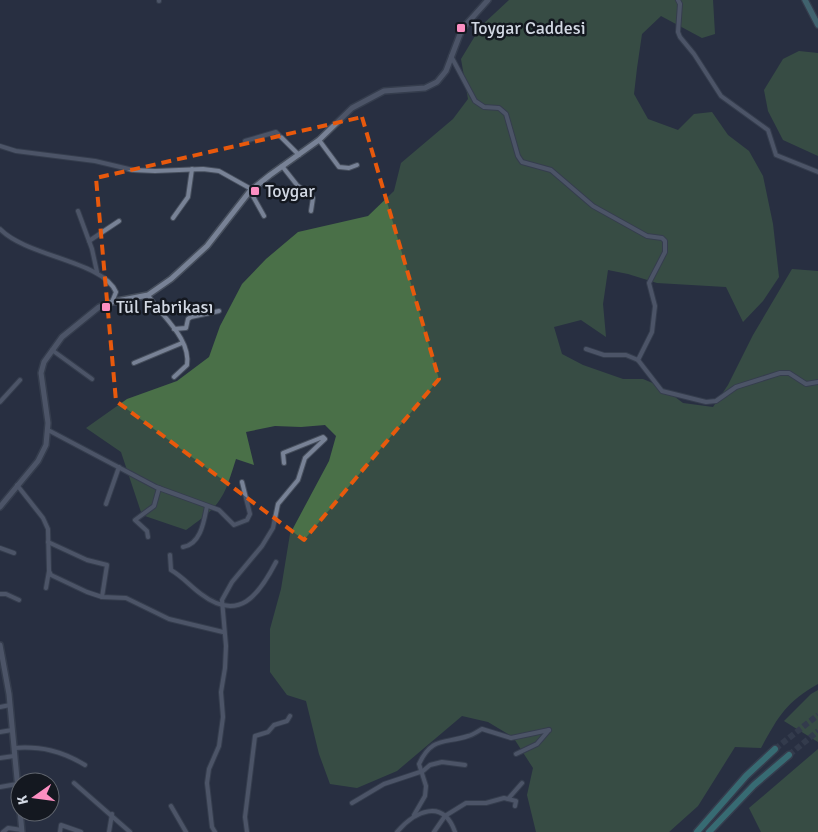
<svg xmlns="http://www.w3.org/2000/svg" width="818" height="832" viewBox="0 0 818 832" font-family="Signika,sans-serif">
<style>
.forest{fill:#4a7048}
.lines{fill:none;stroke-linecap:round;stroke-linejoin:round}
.highway-tunnel{stroke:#424959;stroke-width:6;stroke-dasharray:6 3;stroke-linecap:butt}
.street-casing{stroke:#464e5c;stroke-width:6}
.secondary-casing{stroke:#464e5c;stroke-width:8}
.primary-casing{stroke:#464e5c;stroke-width:8}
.highway-casing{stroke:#464e5c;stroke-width:9}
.street{stroke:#788296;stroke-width:4}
.secondary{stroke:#788296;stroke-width:5}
.primary{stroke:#5da0a5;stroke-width:5.5}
.highway{stroke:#4bb4af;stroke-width:6}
.marked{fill:none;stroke:#e8590c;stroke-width:4;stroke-dasharray:10 6;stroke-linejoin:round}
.poi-dot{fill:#fc8fc2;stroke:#141820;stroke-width:2}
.labels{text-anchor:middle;stroke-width:5;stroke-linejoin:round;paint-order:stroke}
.poi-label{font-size:18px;fill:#d2d8e3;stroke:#141820;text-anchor:start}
</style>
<rect width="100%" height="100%" fill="#283041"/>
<g class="forest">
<path d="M509,0h204l2,34 -13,4 -41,-22 -19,18 -5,34 -3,26 14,25 30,11 16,-16 18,-2 16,23 21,16 14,25 10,48 6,53 -16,24 -20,21 -17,-35 -69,-4 -29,-9 -20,-4 -5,34 3,33 -25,-17 -27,7 8,27 21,11 40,14h20l19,8 21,16 30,4 15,-22 25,-50 39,-66 26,2v413c-32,18 -40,33 -57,64l-26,-1 -37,59 -29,26h-133l-9,-37 6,-27 -20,-31 -25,-15 -26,-6 -65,55 -40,17 -27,-4 -11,-30 -13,-53 -19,-6 -17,-23v-43l11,-40 9,-55 39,-73 7,-25 -11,-11 -24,2 -26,-1 -29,6 8,33 -18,-6c-13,41 -14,45 -50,71l-44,-15 -21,-63 -35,-24 41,-29 50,-18 32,-24 11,-31 22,-42 24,-25 32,-27 70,-16 26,-25 7,-28 52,-44 15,-20 -7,-40 20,-33z"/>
<path d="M799,51l19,2v103l-35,-16 -15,-29 -4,-21 19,-31z"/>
<path d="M818,690v52l-34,-21 27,-27z"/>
<path d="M818,749v83h-57l-12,-24z"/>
</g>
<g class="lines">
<g class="highway-tunnel">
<path d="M775,749l43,-34"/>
<path d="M789,755l29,-24"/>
</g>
<g class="street-casing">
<g id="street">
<path d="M678,0l2,4 -2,28 2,5 14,17 27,42 47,34 8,25 42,17"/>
<path d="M159,1v-1"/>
<path d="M451,56l24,45 9,6 15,1 7,6 12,42 4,6 29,8 42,36 54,30 15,2 3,3v11l-16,31 6,23 -3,26 -14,28"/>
<path d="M319,140l20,27 10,1 8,-3"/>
<path d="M245,141l31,-9 23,23"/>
<path d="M0,146l16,5 79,10 38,9 22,1 48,-2 16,2 34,19"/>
<path d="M282,166l15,19 16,13 -2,13"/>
<path d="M250,191l14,25"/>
<path d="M78,211l14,38 5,23"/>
<path d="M173,218l15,-21 4,-28"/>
<path d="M0,229c27,28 103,32 116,63l-4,10"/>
<path d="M89,241l30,-20"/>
<path d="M148,295c13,21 43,43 39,70l-13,12"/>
<path d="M174,329l12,-1 2,-9 3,-2 28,-6"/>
<path d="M586,349l18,6h22l12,5 24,31 44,11 10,-1 20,-14 44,-14h9l17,11 12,-2"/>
<path d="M52,350l40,29"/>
<path d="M134,363l48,-20"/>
<path d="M0,402l20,-22"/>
<path d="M48,430l108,57 63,23 15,15 13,-5 3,-6 -8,-32"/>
<path d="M17,485l26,33 5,11 1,42 2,4 36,17 15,5 24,1 43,21 54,13"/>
<path d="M106,504l13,-37"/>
<path d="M148,537l-1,-6 -12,-11 19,-14 5,-18"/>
<path d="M48,542l39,18 20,5 -5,32"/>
<path d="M183,547c18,-3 21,-26 24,-41"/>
<path d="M0,548l14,5"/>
<path d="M170,555l1,15c12,7 19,16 30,24 38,29 58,1 75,-32"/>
<path d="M46,588l3,-17"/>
<path d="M0,594h6l13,6"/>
<path d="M0,707l10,-2"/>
<path d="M0,732l12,-2"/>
<path d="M14,748c27,-2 48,3 71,17"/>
<path d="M516,754l21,-10 12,-14"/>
<path d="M0,758l14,-2"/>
<path d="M74,783l56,49"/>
<path d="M0,787l17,-3"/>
<path d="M508,799l14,-16"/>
<path d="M352,803l32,-19 39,-13 7,-6 12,-3 23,3"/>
<path d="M171,806l15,26"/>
<path d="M414,815l11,-19 1,-10 -7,-22c13,-28 26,-20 49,-28 5,-1 10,-5 14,-7l29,9 38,-8"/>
<path d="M3,832l5,-4 14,2"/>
<path d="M60,832l1,-7 20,7"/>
<path d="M109,832l3,-18"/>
<path d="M215,832l-3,-5 -5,-44 2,-14 10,-23 4,-29 -2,-25 4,-24 1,-22 -4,-46 10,-18 30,-36 11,-18 5,-24 20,-24 7,-22 20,-19 -2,-2 -40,16 1,10"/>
<path d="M247,832l-2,-15 10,-81 13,-4 6,-7 13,-4 3,-5"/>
<path d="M397,832c18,-21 46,-34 58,0"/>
<path d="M434,832l11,-16 21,-13h20l18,-5 12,3 -1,5"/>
</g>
</g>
<g class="secondary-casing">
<g id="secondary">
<path d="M0,507l38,-46 8,-16 2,-22 -7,-50 3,-11 18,-25 37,-30 13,-5 36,-7 23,-16 36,-33 43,-55 20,-16 49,-35 33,-32 32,-17 41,-3 12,-6 9,-11 16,-42 26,-29"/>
<path d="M0,645l9,49 13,138"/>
</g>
</g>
<g class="primary-casing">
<path id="primary" d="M805,0l13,25"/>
</g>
<g class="highway-casing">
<g id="highway">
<path d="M697,832l49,-56 29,-27"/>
<path d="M709,832l45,-47 35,-30"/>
</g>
</g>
<use href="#street" class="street"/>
<use href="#secondary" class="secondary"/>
<use href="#primary" class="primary"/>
<use href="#highway" class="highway"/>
</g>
<path d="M0 0H818V832H0ZM362,117l77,262 -135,161 -188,-139 -20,-223z" fill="#283041" fill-opacity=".55" fill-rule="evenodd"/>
<path class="marked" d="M362,117l77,262 -135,161 -188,-139 -20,-223z"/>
<g class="poi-dot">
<rect x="456" y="23" width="10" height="10" rx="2.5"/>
<rect x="250" y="186" width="10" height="10" rx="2.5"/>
<rect x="101" y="302" width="10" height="10" rx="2.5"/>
</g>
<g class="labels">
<g class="poi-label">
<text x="471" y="34">Toygar Caddesi</text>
<text x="265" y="197">Toygar</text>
<text x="116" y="313">Tül Fabrikası</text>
</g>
</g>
<g transform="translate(35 797) rotate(256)"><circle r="24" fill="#141820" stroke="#60656e"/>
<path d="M0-4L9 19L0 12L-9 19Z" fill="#fc8fc2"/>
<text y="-8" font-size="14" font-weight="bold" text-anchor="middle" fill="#d2d8e3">K</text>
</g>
</svg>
